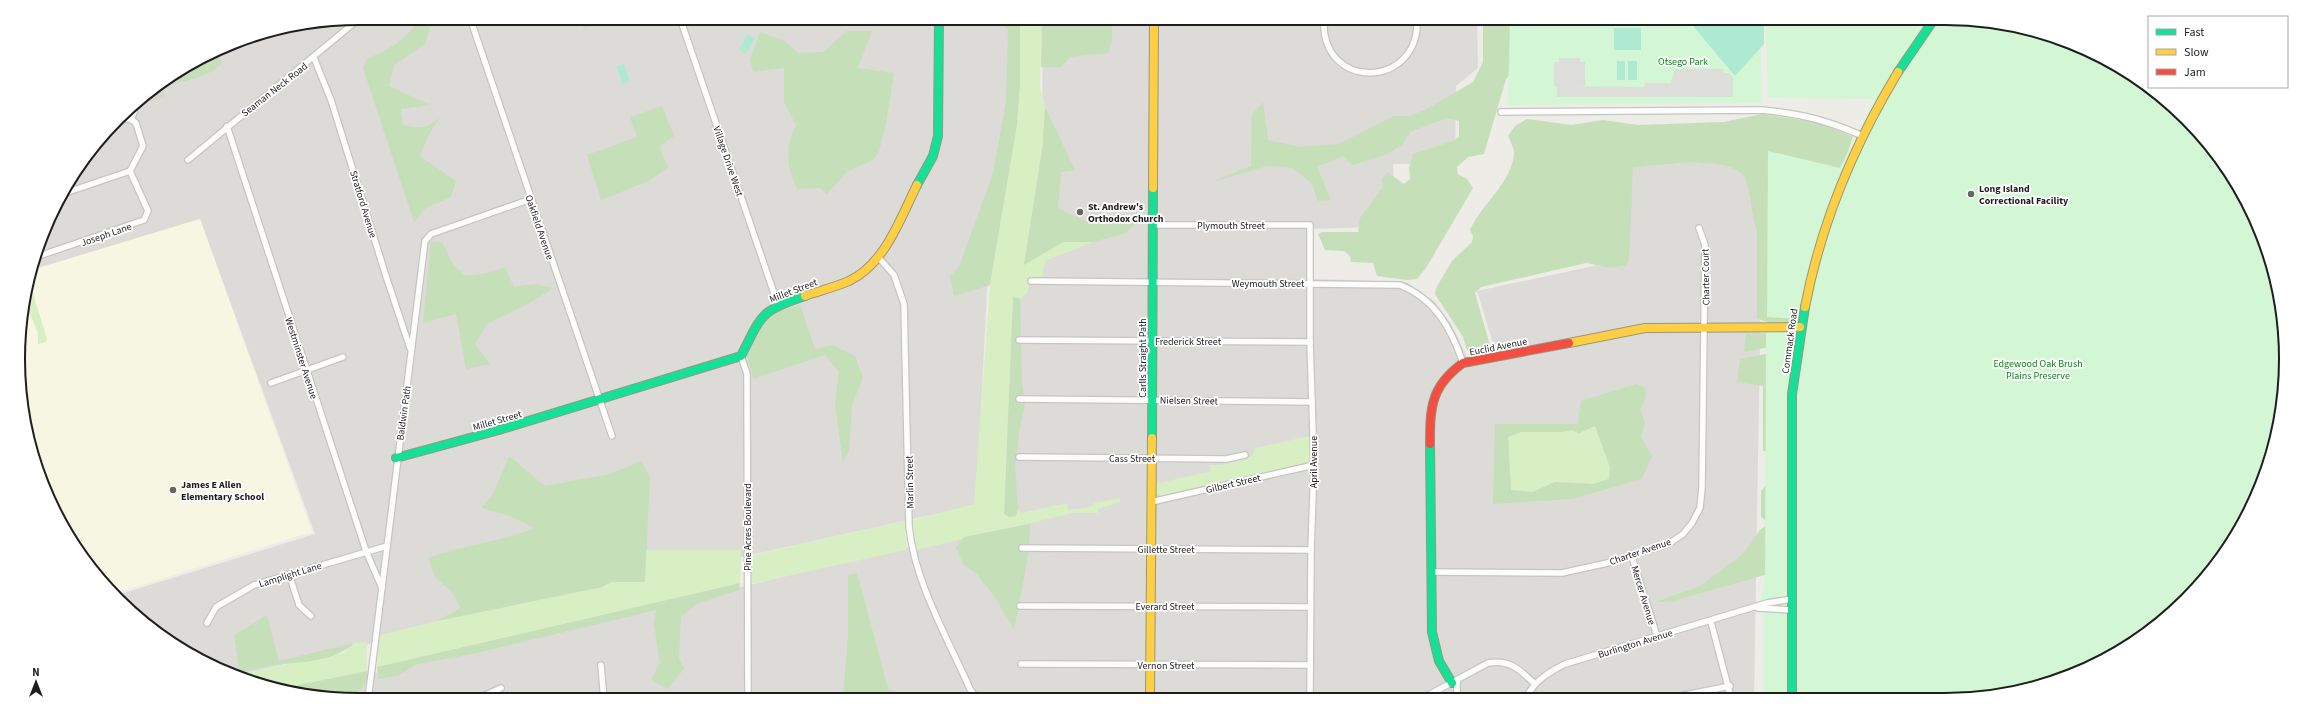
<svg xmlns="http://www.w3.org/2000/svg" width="2304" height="718" viewBox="0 0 2304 718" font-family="'Source Sans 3',sans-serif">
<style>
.residential{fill:#dcdbd8}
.education{fill:#f6f6e2}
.construction{fill:#d7d7c8}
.grass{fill:#d8eec3}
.forest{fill:#c5dfb9;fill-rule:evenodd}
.park{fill:#d3f6d4}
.pitch{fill:#aee9d2}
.parking{fill:#ddddda}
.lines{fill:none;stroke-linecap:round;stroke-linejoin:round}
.street-casing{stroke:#c5c5c3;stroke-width:8}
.fast-casing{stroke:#95987e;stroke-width:10}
.slow-casing{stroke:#95987e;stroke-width:10}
.jam-casing{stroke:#95987e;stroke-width:10}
.street{stroke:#fcfcfb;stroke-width:5.5}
.fast{stroke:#16e098;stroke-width:8}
.slow{stroke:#ffcf43;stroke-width:8}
.jam{stroke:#f24e42;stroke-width:8}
.poi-dot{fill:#666664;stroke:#fff;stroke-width:1.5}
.labels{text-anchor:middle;stroke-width:3.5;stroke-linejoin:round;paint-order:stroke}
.park-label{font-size:10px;fill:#018812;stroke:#fff}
.street-label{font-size:10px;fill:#1e1e1e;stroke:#fff}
.poi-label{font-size:10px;font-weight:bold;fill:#1e1e1e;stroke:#fff;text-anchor:start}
.rim{fill:none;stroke:#1e1e1e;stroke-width:2}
</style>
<rect width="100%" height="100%" fill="#edece7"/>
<g class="residential">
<path d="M359,18h658l1,69 -31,204 -11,214 -343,76 -399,95 -65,-34 -55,-46 201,-62 -115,-315 -165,50 18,-61 36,-57 45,-48 95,-59 64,-19z"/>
<path d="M1043,18h434l1,50 -22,18 -1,78h-62l2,62 -81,3v50l92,3 28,19 18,24 15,32 28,-7 -18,-59 149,-32 -3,-95 140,-2 -9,535 -1395,3 -69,-7 722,-170 3,-234 27,-162z"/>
</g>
<path class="education" d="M200,219l112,313 -199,62 -37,-45 -46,-102 -11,-66 2,-66 14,-46z"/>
<path class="construction" d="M161,86l5,11 -38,12 6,-6z"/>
<g class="grass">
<path d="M1020,18h22l-2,69 5,20 -2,37 -19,120 39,-22h30l-48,19 -3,16 -11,2 -4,14 -7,6 -7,-2 -9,217 12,2 2,-7 3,4 46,-10 1,7 23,-3 3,-4 26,-5v4l-22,7v4h-25l-157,37 -3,-30 61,-16 16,-218 27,-163 3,-36z"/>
<path d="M30,284l17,55 -1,3 -8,2v-11l-13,-31z"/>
<path d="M1595,426l15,41 -1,12 -16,5 -38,-2 -22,10 -22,-2 -3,-53 13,-5h41l10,-2 7,3z"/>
<path d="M1310,436l-1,26 -149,34 -5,-2v-10l56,-13 -1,-6h13l29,-9 3,-8z"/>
<path d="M905,521l1,29 -156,34 -1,-28z"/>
<path d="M646,550h95l-1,33 -363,84 2,-29 2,-3 56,-14 165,-34 9,-5h33z"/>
<path d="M367,642v29l-88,18 -47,-14 112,-22 10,-10z"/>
</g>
<g class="forest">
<path d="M418,18h25l-12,7 -6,19 -31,21 -5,21 41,19 -29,4 2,15c16,6 24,4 37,-7l-12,19 -8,20 36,25 -5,16 -25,11 -12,14 -51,-154 4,-9c19,-9 44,-20 51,-41z"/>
<path d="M576,18h34l-7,7 -19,3z"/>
<path d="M999,18h21v69l-3,38 -27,160 -36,11 -4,-20 9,-9 34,-94 13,-71 2,-72 -6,-5z"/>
<path d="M1042,18h70v23l-4,12 -38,4 -9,10h-20z"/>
<path d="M1483,18h64l-23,41 -18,20 -22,75 -16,3 -11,10 1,7 9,5 6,9 -47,80 -9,11 -10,1 -30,-4 -4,-13 -22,-1 -1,-6 -6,-5 -19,-1 -7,-16 4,-2h36l2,-14 23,-31 -1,-8 5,-7 17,12 6,-5 -1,-11 4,-14c13,-5 36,-10 46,-17v-16l-13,-3 -36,14 -8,13 -17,10 -33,10 -9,-9 -26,11 14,33 -13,1 -6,-17 -19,-16 -26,-2 -58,17 42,-17 1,-52 11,-12 5,38 32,7 39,-3 55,-28h15l16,-6 48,-28 10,-20z"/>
<path d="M847,31h25l-14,37 36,5 -8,50 -7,29 -5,7 -27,13 -20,22 -7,-6 -23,1c-10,-23 -13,-41 -1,-64l-12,-23v-34l-31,4 -3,-12 10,-28 25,9 13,12 25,-1z"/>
<path d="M213,53l10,8c-10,16 -39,20 -57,24z"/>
<path d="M662,106l12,30 -15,11 9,20 -17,13 -50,20 -14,-45 50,-18 -7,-20z"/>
<path d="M1045,107l30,63 -14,2 -3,36 27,13 54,-1 -13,13 -33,9h-30l-39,23 19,-121z"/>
<path d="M1762,114l59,9 32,14 -46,130 -13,55c-13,1 -25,3 -37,-4v-87c-6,-16 -6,-40 -12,-53 -13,-25 -88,-12 -112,-11l-4,93 -3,5 -14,3 -26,-5 -105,24 -6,6 16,56 -18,5 -6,-4 -4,-13 -28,-43 1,-6 16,-27 20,-19 1,-6 -3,-6c12,-27 42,-47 44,-77 0,-5 -4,-12 -6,-17l7,-10 12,-7 44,6 32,-5 35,5 86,-3z"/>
<path d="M431,242h11l10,21 13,13 22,-3 18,-6 9,20 21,-3 19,4 -30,18 -37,18 -12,20 15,20 -24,5 -10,-55 -33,9z"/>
<path d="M1013,296l7,3 2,83 3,21 -6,30 -4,35 3,41 -2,7 -7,1 -5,-3z"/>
<path d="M800,305l15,44 18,-4 22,11 8,21 -11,28 -3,46 -6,12 -8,-60 4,-31 -14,-17 -72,24 -6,-23 17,-35 8,-8z"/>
<path d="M1795,331l-4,12 -47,9 2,-18z"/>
<path d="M1790,349l-22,225 -99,28h-13l44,-16 43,-32 17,-24 9,-7 -8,-6v-26l7,-9v-31h-5v-65l-26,-4 3,-23z"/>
<path d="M1636,384l9,3 1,9 -6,14 5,13 -4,14 11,19 -10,23 -70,20 -79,5 2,-80h83l3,-23zM1595,426l15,41 -1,12 -16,5 -38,-2 -22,10 -22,-2 -3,-53 13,-5h41l10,-2 7,3z"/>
<path d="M509,456l36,30 65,-12 31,-13 9,16 -5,105h-34l-9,5 -165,34 23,-13 -7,-15 -18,-16 -7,-19c35,-13 72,-16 106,-30l-24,-12 -29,-8 12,-14z"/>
<path d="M1030,524c0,36 -10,71 -16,106l-18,-31 -19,-25 -14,-10 -7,-17 8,-10z"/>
<path d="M857,573l31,115 19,11 -93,-1 29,-1 5,-60v-62z"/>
<path d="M740,583l-1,7 -43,14 -15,13 -2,41 5,11 -17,20 -16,-10 9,-16 -6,-39 2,-14 -179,43 -59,11 -21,12 -19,3 -1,-12z"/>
<path d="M267,615l12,46 75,-18c-20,19 -53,19 -79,22 -15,2 -29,7 -43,10l-7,-3 14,-3 -5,-34z"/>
<path d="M367,671c0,4 0,9 -2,12 -9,23 -68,12 -86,6z"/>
</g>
<g class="park">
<path d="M1510,18h250l2,85 -254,2z"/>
<path d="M1766,18h179l67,7 64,19 59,32 51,42 43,52 31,59 19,64 7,66 -7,67 -39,103 -70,86 -74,50 -106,32h-226v-84l-4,-11 5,-21 1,-249h29l2,-13 -30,-2 1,-166 72,17 35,-69 -107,-1z"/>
</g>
<g class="pitch">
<path d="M1697,18h67v26l-29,32 -41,-49z"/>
<rect x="1614" y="28" width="27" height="22"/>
<path d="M747,34l8,4 -9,16 -7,-4z"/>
<rect x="1617" y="61" width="8" height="19"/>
<rect x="1628" y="61" width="9" height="19"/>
<path d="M624,64l6,17 -7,3 -7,-18z"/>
</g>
<g class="parking">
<path d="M1559,58h21v4h5v24h-31v-24h5z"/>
<path d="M1675,69h49v4h5l4,4v20h-176v-11l87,1 1,-4h26z"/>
</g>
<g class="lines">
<g class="street-casing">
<g id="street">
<path d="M470,18l142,418"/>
<path d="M680,18l98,287"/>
<path d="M1324,18c-5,74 97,72 93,0"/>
<path d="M314,58l17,42 54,173 25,75"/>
<path d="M1501,112l261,-2c40,4 64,10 101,26"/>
<path d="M131,120l3,-8 -2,-7"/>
<path d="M116,122l13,-4 7,5 7,23 -13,25"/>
<path d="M227,126l139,425 16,37"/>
<path d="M188,160l172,-142"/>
<path d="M62,194l68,-23"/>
<path d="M1153,225h157v117l4,123 -3,85 -1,148"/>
<path d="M39,256l105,-36 4,-9 -18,-40"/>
<path d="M879,258l15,17 10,29 5,222c5,55 39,113 61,163l7,10"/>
<path d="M1031,281l369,4c35,14 51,43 63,78"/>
<path d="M1019,340l291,2"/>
<path d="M741,356l6,18 1,325"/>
<path d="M271,383l72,-26"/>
<path d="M1019,399l293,3"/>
<path d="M1019,457l207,2 19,-4"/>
<path d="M1151,502l163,-37"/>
<path d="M1022,548l289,2"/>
<path d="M1631,554l26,82"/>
<path d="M1432,572l130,1 50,-11 58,-19 13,-9 9,-11 8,-15 2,-20 3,-243 -6,-17"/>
<path d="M289,574l10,31 12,11"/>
<path d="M1020,606l290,1"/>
<path d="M1758,608l34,2"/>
<path d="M1711,622l20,76"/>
<path d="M207,623l9,-16 38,-22 133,-39"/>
<path d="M1021,664l289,1"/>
<path d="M601,665l3,35"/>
<path d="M1457,680v18"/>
<path d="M1423,698l65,-35c22,-4 32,7 47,21"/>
<path d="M1526,698c8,-17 23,-26 39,-34l202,-61 25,-4"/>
<path d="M1670,698l60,-12"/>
<path d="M368,700l57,-459 6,-7 100,-35"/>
<path d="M475,700l26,-12"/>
</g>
</g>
<g class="fast-casing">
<g id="fast">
<path d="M1898,72l37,-54"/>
<path d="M917,185l16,-29 5,-20 1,-118"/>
<path d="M1152,438l1,-250"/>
<path d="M1430,444l2,188 7,29 13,22"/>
<path d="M396,458l103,-28 242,-74c21,-41 18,-45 64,-60"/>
<path d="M1792,697v-303l13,-87"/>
</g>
</g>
<g class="slow-casing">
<g id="slow">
<path d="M1153,188l1,-170"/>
<path d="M805,296c14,-5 30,-9 44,-15 36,-17 51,-62 68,-96"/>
<path d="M1805,307c16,-84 49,-162 93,-235"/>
<path d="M1569,343l76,-15 155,-1"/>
<path d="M1150,699l2,-261"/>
</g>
</g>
<g class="jam-casing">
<path id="jam" d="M1430,444c0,-37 1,-58 33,-81l106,-20"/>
</g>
<use href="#street" class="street"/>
<use href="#fast" class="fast"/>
<use href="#slow" class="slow"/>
<use href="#jam" class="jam"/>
</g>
<g class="poi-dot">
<circle cx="1971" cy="194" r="4"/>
<circle cx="1080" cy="212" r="4"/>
<circle cx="173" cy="490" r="4"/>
</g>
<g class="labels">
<g class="park-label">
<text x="1683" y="65">Otsego Park</text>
<text x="2038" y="367">Edgewood Oak Brush<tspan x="2038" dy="12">Plains Preserve</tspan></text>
</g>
<g class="street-label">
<text transform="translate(274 89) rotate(-38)" y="4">Seaman Neck Road</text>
<text transform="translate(729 161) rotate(71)" y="4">Village Drive West</text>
<text transform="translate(364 204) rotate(73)" y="4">Stratford Avenue</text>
<text x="1231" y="229">Plymouth Street</text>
<text transform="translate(540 227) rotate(71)" y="4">Oakfield Avenue</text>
<text transform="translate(106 234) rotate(-19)" y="4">Joseph Lane</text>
<text transform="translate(1705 277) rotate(-91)" y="4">Charter Court</text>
<text x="1268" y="287">Weymouth Street</text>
<text transform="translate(793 290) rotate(-21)" y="4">Millet Street</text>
<text x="1188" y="345">Frederick Street</text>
<text transform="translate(1789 341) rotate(-82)" y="4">Commack Road</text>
<text transform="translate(1498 346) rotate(-11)" y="4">Euclid Avenue</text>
<text transform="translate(302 358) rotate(72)" y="4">Westminster Avenue</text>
<text transform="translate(1142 358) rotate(-90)" y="4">Carlls Straight Path</text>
<text transform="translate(1189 400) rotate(1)" y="4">Nielsen Street</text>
<text transform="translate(403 413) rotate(-82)" y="4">Baldwin Path</text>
<text transform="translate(497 420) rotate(-16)" y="4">Millet Street</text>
<text x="1132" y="462">Cass Street</text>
<text transform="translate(1313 462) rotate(-90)" y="4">April Avenue</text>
<text transform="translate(909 482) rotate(-91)" y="4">Marlin Street</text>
<text transform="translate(1233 483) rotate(-13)" y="4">Gilbert Street</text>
<text transform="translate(747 527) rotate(-90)" y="4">Pine Acres Boulevard</text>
<text x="1166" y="553">Gillette Street</text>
<text transform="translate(1640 551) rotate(-19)" y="4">Charter Avenue</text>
<text transform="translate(290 574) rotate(-17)" y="4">Lamplight Lane</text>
<text transform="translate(1644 595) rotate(73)" y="4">Mercer Avenue</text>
<text x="1165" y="610">Everard Street</text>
<text transform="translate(1635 643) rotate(-17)" y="4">Burlington Avenue</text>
<text x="1166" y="669">Vernon Street</text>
</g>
<g class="poi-label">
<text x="1979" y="192">Long Island<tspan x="1979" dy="12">Correctional Facility</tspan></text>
<text x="1088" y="210">St. Andrew's<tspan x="1088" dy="12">Orthodox Church</tspan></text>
<text x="181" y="488">James E Allen<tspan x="181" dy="12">Elementary School</tspan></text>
</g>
</g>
<path d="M0 0H2304V718H0ZM359 25H1945A334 334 0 0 1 2279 359V359A334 334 0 0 1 1945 693H359A334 334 0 0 1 25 359V359A334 334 0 0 1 359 25Z" fill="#fff" fill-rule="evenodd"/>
<path class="rim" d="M359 25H1945A334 334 0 0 1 2279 359V359A334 334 0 0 1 1945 693H359A334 334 0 0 1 25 359V359A334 334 0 0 1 359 25Z"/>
<rect x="2148" y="16" width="140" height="72" fill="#ffffff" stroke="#a5a5a5"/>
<rect x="2156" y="29" width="20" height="6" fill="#16e098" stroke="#a5a5a5"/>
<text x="2184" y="36" font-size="12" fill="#1e1e1e">Fast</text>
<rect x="2156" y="49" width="20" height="6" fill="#ffcf43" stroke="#a5a5a5"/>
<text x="2184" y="56" font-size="12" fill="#1e1e1e">Slow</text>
<rect x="2156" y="69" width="20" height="6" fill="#f24e42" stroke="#a5a5a5"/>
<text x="2184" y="76" font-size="12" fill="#1e1e1e">Jam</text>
<g transform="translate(36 682)" stroke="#ffffff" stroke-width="3" paint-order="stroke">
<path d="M0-3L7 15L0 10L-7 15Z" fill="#1e1e1e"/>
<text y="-6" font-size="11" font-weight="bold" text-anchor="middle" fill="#1e1e1e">N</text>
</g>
</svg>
